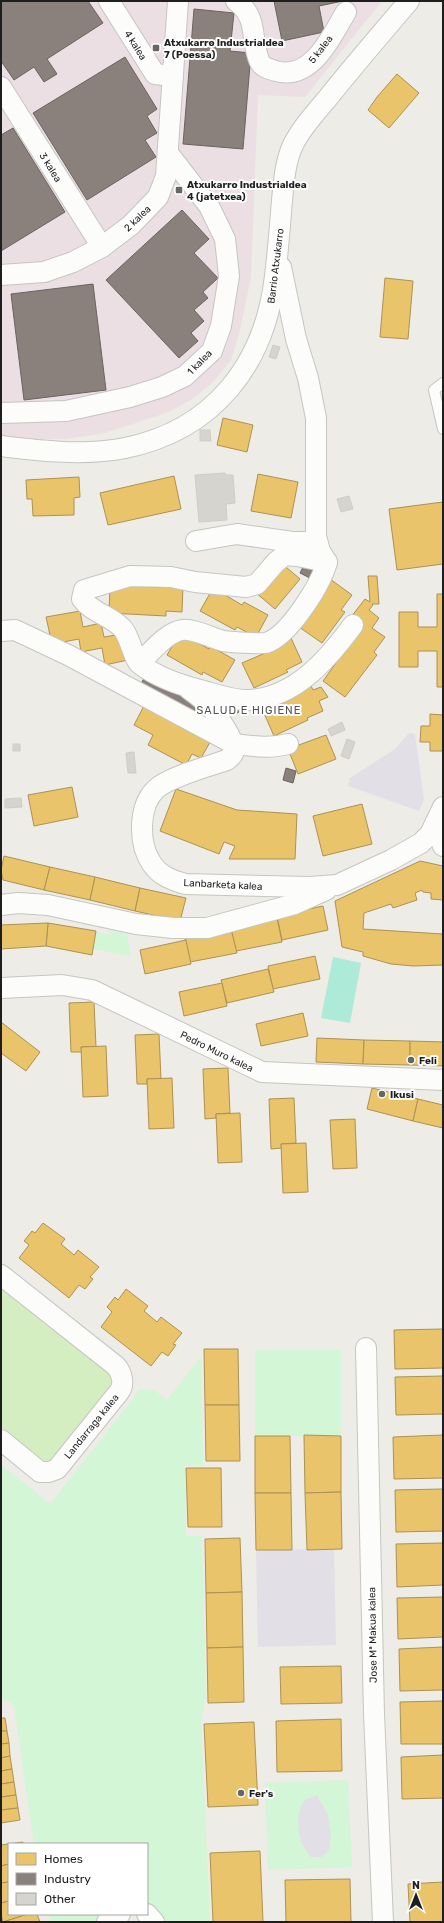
<svg xmlns="http://www.w3.org/2000/svg" width="444" height="1923" viewBox="0 0 444 1923" font-family="Rubik,sans-serif">
<style>
.industrial{fill:#ebdfe4}
.grass{fill:#d4eec2}
.park{fill:#d2f6d6}
.pitch{fill:#adead7}
.plaza{fill:#e2e0e6}
.homes{fill:#e9c46a;stroke:#ac9253}
.industry{fill:#8a817c;stroke:#6a6360}
.building{fill:#d6d4cf;stroke:#d0cdc7}
.lines{fill:none;stroke-linecap:round;stroke-linejoin:round}
.lane-casing{stroke:#c5c5c2;stroke-width:12}
.street-casing{stroke:#c5c5c2;stroke-width:22}
.lane{stroke:#fcfcfb;stroke-width:10}
.street{stroke:#fcfcfb;stroke-width:20}
.poi-dot{fill:#666664;stroke:#fff;stroke-width:1.5}
.labels{text-anchor:middle;stroke-width:4;stroke-linejoin:round;paint-order:stroke}
.poi-label{font-size:10px;font-weight:bold;fill:#1e1e1e;stroke:#fff;text-anchor:start}
.street-label{font-size:10px;fill:#1e1e1e;stroke:#fff}
.neighbourhood-label{font-size:11px;letter-spacing:1px;fill:#515151;stroke:#fff}
</style>
<rect width="100%" height="100%" fill="#edece6"/>
<path class="industrial" d="M1,1h381l-77,96 -47,-2 -7,182 -11,53 -9,30 -17,21 -23,19 -25,13 -61,20 -38,6h-35l-31,-3z"/>
<path class="grass" d="M1,1282l116,93v5l-66,83h-6l-44,-36z"/>
<g class="park">
<path d="M109,930l18,4 4,22 -38,-7 3,-18 13,4z"/>
<rect x="255" y="1350" width="86" height="86"/>
<path d="M201,1357l2,108 -18,1 1,70h16l4,161 -5,23 9,202h-56l-7,-8v-70h-113l-20,-138 -5,-5 -8,-1v-235l49,39 83,-105 6,-10 15,1 13,10z"/>
<path d="M348,1780l4,87 -84,3 -3,-87z"/>
<path d="M48,1914h72l-13,8h-56z"/>
</g>
<path class="pitch" d="M333,957l28,6 -11,60 -29,-5z"/>
<g class="plaza">
<path d="M409,733l6,1 9,66 -5,11 -71,-25 2,-8 45,-29z"/>
<path d="M334,1549l2,96 -78,2 -2,-97z"/>
<path d="M317,1795l11,20 3,20 -2,15 -7,7h-12l-9,-15 -2,-9 -1,-17 4,-12 4,-5z"/>
</g>
<g class="homes">
<path d="M397,74l22,19 -30,35 -21,-18 9,-13z"/>
<path d="M385,278l28,3 -5,58 -28,-2z"/>
<path d="M223,418l30,7 -6,27 -30,-7z"/>
<path d="M258,474l40,8 -7,36 -40,-7z"/>
<path d="M174,476l7,33 -73,16 -8,-32z"/>
<path d="M79,477l1,20 -6,1v17l-41,1 -1,-17h-5l-1,-19z"/>
<path d="M443,502v62l-46,6 -8,-61z"/>
<path d="M280,562l20,17 -25,30 -20,-17z"/>
<path d="M368,576h9l2,28h-7l1,1 -4,5 10,8 -7,10 13,9 -11,15 3,3 -32,42 -22,-16 28,-39v-25l14,-18 5,3z"/>
<path d="M330,579l22,16 -11,15 4,2 -23,31 -23,-16z"/>
<path d="M110,585l51,2 1,-2 21,1 -1,26 -16,-1v5l-57,-3z"/>
<path d="M213,588l29,17 2,-3 24,13 -12,22 -19,-10 -2,3 -35,-19z"/>
<path d="M437,594h6v93h-6v-36h-19v16h-19v-55h19v15h19z"/>
<path d="M80,611l3,16 18,-4 3,14 18,-3 6,26 -23,5 -3,-17 -21,4 -2,-13 -27,5 -6,-27z"/>
<path d="M180,633l29,16 1,-3 25,14 -13,22 -19,-10 -1,3 -35,-20z"/>
<path d="M291,638l11,24 -16,8 2,2 -34,16 -12,-25 28,-12z"/>
<path d="M311,686l2,4 8,-3 7,10 -9,4 4,10 -16,7 1,2 -34,16 -11,-25 28,-12 -2,-3z"/>
<path d="M146,702l67,35 -12,21 -9,-4 -6,11 -38,-20 5,-10 -19,-10z"/>
<path d="M430,714l13,1v36h-13v-9h-10l1,-16h9z"/>
<path d="M326,735l10,24 -38,15 -10,-25z"/>
<path d="M72,787l6,30 -44,9 -6,-31z"/>
<path d="M176,789l61,21 60,4 -2,45h-66l6,-13 -11,-4 -5,12 -59,-23z"/>
<path d="M362,804l10,40 -49,12 -10,-40z"/>
<path d="M4,856l46,11 -6,23 -41,-10 -2,-10z"/>
<path d="M420,861l23,5v34l-12,-1v-6l-8,-1 -1,-2 -7,3 2,7 -24,8 -2,-4 -27,9 -1,16 80,5v31l-30,1 -22,-2 -28,-8v-4l-21,-5 -7,-46z"/>
<path d="M50,867l45,10 -5,23 -46,-10z"/>
<path d="M95,877l45,11 -5,23 -45,-11z"/>
<path d="M140,888l46,10 -6,23 -45,-10z"/>
<path d="M323,906l5,24 -46,10 -5,-24z"/>
<path d="M277,918l5,24 -46,9 -5,-22z"/>
<path d="M48,923l48,8 -4,24 -46,-9z"/>
<path d="M48,923l-2,23 -45,3v-24z"/>
<path d="M231,929l6,24 -47,9 -5,-23z"/>
<path d="M186,940l5,24 -46,10 -5,-24z"/>
<path d="M315,956l5,23 -47,10 -5,-23z"/>
<path d="M268,969l6,23 -47,11 -6,-23z"/>
<path d="M222,983l5,23 -43,10 -5,-24z"/>
<path d="M94,1002l2,45h-15l1,5h-11l-2,-49z"/>
<path d="M303,1013l5,23 -47,10 -5,-22z"/>
<path d="M1,1022l39,30 -14,19 -25,-18z"/>
<path d="M159,1034l2,45h-14v5h-10l-2,-49z"/>
<path d="M317,1038l47,2 -1,24 -47,-2z"/>
<path d="M364,1040l46,1v24l-47,-1z"/>
<path d="M410,1041l33,1v24l-33,-1z"/>
<path d="M106,1046l2,50 -25,1 -2,-50z"/>
<path d="M228,1068l2,45 -14,1v4l-11,1 -2,-50z"/>
<path d="M172,1078l2,50 -25,1 -2,-50z"/>
<path d="M372,1088l46,11 -5,22 -46,-12z"/>
<path d="M294,1098l2,45 -15,1 1,4 -11,1 -2,-50z"/>
<path d="M418,1099l25,6v23l-30,-7z"/>
<path d="M240,1113l2,49 -24,1 -2,-49z"/>
<path d="M355,1119l2,49 -24,1 -3,-49z"/>
<path d="M306,1143l2,49 -25,1 -2,-49z"/>
<path d="M43,1223l22,16 -4,5 13,11 4,-5 21,17 -9,10 3,2 -8,10 -6,-4 -10,13 -50,-40 10,-13 -5,-4 8,-10 3,2z"/>
<path d="M126,1289l22,17 -4,5 13,11 4,-5 21,16 -9,11 3,1 -8,11 -6,-4 -11,14 -50,-39 11,-15 -5,-5 8,-10 3,3z"/>
<path d="M443,1329v39l-48,1 -1,-39z"/>
<path d="M204,1349h34l1,56h-34z"/>
<path d="M443,1376v38l-47,1 -1,-38z"/>
<path d="M205,1405h34l1,56h-34z"/>
<path d="M304,1435l37,1v56l-36,1z"/>
<path d="M443,1435v43l-49,1 -1,-42z"/>
<path d="M255,1436h35l1,57h-36z"/>
<path d="M186,1468h35l1,59h-34z"/>
<path d="M443,1489v42l-47,1 -1,-42z"/>
<path d="M341,1492l1,57 -35,1 -2,-57z"/>
<path d="M255,1493h36l1,57h-36z"/>
<path d="M240,1538l2,54 -36,1 -1,-54z"/>
<path d="M443,1543v42l-46,2 -1,-43z"/>
<path d="M242,1592l1,55 -36,1 -1,-55z"/>
<path d="M443,1597v40l-45,2 -1,-41z"/>
<path d="M243,1647l1,55 -36,1 -1,-55z"/>
<path d="M443,1647v43l-43,1 -1,-42z"/>
<path d="M341,1666l1,37 -61,1 -1,-37z"/>
<path d="M443,1701v43h-42l-1,-42z"/>
<path d="M1,1718h4l2,13h-6z"/>
<path d="M341,1719l1,52 -65,1 -1,-51z"/>
<path d="M254,1722l4,83 -50,2 -4,-83z"/>
<path d="M1,1731h6l2,12 -8,1z"/>
<path d="M9,1743l1,13 -9,2v-14z"/>
<path d="M443,1755v43l-41,1 -1,-42z"/>
<path d="M10,1756l2,13 -11,2v-13z"/>
<path d="M12,1769l2,13 -13,2v-13z"/>
<path d="M14,1782l2,13 -15,2v-13z"/>
<path d="M16,1795l2,13 -17,2v-13z"/>
<path d="M18,1808l2,12 -19,3v-13z"/>
<path d="M23,1842v2h-14v20l-8,2v-21z"/>
<path d="M260,1851l3,71h-50l-3,-69z"/>
<path d="M9,1864v18l-8,1v-17z"/>
<path d="M350,1879l1,43h-65l-1,-42z"/>
<path d="M9,1882v19l-8,2v-20z"/>
<path d="M443,1882v40h-33l-2,-38z"/>
<path d="M9,1901v13h19l-25,8 -2,-8v-11z"/>
<path d="M28,1914h9l3,8h-37z"/>
</g>
<g class="industry">
<path d="M1,1h87l15,22 -56,36 10,15 -13,8 -10,-15 -20,13 -13,-19z"/>
<path d="M274,1h69l-24,5 5,26 -42,9z"/>
<path d="M194,9l40,4 -4,38 21,2 -8,96 -60,-5z"/>
<path d="M125,57l32,52 -10,7 10,17 -12,7 11,17 -69,43 -54,-87z"/>
<path d="M13,128l52,84 -64,39v-116z"/>
<path d="M182,210l27,29 -15,14 24,25 -15,14 5,6 -14,12 10,11 -13,12 7,8 -19,17 -73,-78z"/>
<path d="M93,284l13,106 -82,10 -13,-106z"/>
<path d="M305,563l14,7 -5,10 -14,-7z"/>
<path d="M145,676l56,29 -6,12 -56,-29z"/>
<path d="M225,702l15,3 -2,8 -15,-4z"/>
<path d="M286,768l10,3 -3,12 -10,-3z"/>
</g>
<g class="building">
<path d="M273,345l7,2 -4,12 -7,-2z"/>
<path d="M200,430h10l1,11h-11z"/>
<path d="M225,473l1,2h7l2,28 -9,1 1,16 -28,2 -4,-47z"/>
<path d="M349,496l4,13 -12,3 -4,-13z"/>
<path d="M342,722l3,8 -14,6 -3,-7z"/>
<path d="M347,739l8,3 -6,17 -8,-3z"/>
<rect x="13" y="744" width="7" height="7"/>
<path d="M134,752l2,21h-8l-2,-20z"/>
<path d="M21,798l1,9 -17,1v-9z"/>
</g>
<g class="lines">
<g class="lane-casing">
<path id="lane" d="M443,383l-9,7 9,39"/>
</g>
<g class="street-casing">
<g id="street">
<path d="M109,1l46,73 18,2"/>
<path d="M236,1c23,17 14,37 23,59 2,7 10,9 17,11 36,10 55,-34 70,-59"/>
<path d="M1,87l101,160"/>
<path d="M1,275l43,-3 29,-10 29,-15 29,-22 27,-28 8,-21 12,-175"/>
<path d="M1,413l65,-2 64,-14 32,-10 23,-11 27,-25 9,-25 8,-50 -4,-37 -16,-33 -41,-53"/>
<path d="M1,446c40,5 84,10 124,2 89,-18 140,-84 150,-172 3,-25 5,-50 7,-76 2,-18 3,-40 12,-57 8,-16 21,-30 33,-44 27,-34 55,-66 82,-98"/>
<path d="M196,541l41,-7 55,8h25"/>
<path d="M327,562l-30,-6 -12,-1 -9,7 -19,22 -11,3 -51,-5 -24,-5 -41,-1 -46,14 -2,9c10,14 30,17 41,30 7,8 10,29 17,35 18,14 43,22 64,27 14,4 31,10 45,9 46,-2 79,-41 104,-75"/>
<path d="M1,631l14,-1 53,25 166,89c18,2 36,5 54,0"/>
<path d="M139,663c12,-10 26,-30 43,-33 9,-2 31,8 41,11 7,1 37,3 43,2 23,-7 55,-59 61,-81l-7,-11 -4,-15v-118l-8,-40 -12,-39 -15,-72"/>
<path d="M189,689c6,5 14,10 19,16 7,7 28,36 26,45 0,5 -4,7 -7,10 -18,6 -58,17 -71,29 -18,17 -18,55 -4,75 8,12 20,16 33,20l124,3 28,-2 54,-25 30,-17 9,-9 13,-27"/>
<path d="M435,824l8,22"/>
<path d="M1,905l17,-2 30,2 88,19 37,4h34l88,-24 31,-14"/>
<path d="M1,988l61,-3 30,5 170,82 181,8"/>
<path d="M1,1275l115,91c6,7 9,18 3,26l-62,77 -8,3h-9l-39,-32"/>
<path d="M366,1348l8,366 9,208"/>
<path d="M147,1914l7,8"/>
<path d="M107,1922l13,-8"/>
</g>
</g>
<use href="#lane" class="lane"/>
<use href="#street" class="street"/>
</g>
<g class="poi-dot">
<rect x="152" y="44" width="8" height="8" rx="2"/>
<rect x="175" y="186" width="8" height="8" rx="2"/>
<circle cx="411" cy="1060" r="4"/>
<circle cx="382" cy="1094" r="4"/>
<circle cx="241" cy="1793" r="4"/>
</g>
<g class="labels">
<g class="poi-label">
<text x="164" y="46">Atxukarro Industrialdea<tspan x="164" dy="12">7 (Poessa)</tspan></text>
<text x="187" y="188">Atxukarro Industrialdea<tspan x="187" dy="12">4 (jatetxea)</tspan></text>
<text x="419" y="1064">Feli</text>
<text x="390" y="1098">Ikusi</text>
<text x="249" y="1797">Fer's</text>
</g>
<g class="street-label">
<text transform="translate(136 45) rotate(58)" y="4">4 kalea</text>
<text transform="translate(320 49) rotate(-52)" y="4">5 kalea</text>
<text transform="translate(51 167) rotate(58)" y="4">3 kalea</text>
<text transform="translate(137 218) rotate(-44)" y="4">2 kalea</text>
<text transform="translate(275 266) rotate(-83)" y="4">Barrio Atxukarro</text>
<text transform="translate(199 362) rotate(-46)" y="4">1 kalea</text>
<text transform="translate(223 884) rotate(3)" y="4">Lanbarketa kalea</text>
<text transform="translate(217 1051) rotate(26)" y="4">Pedro Muro kalea</text>
<text transform="translate(91 1426) rotate(-51)" y="4">Landarraga kalea</text>
<text transform="translate(372 1635) rotate(-91)" y="4">Jose Mª Makua kalea</text>
</g>
<g class="neighbourhood-label">
<text x="249" y="714">SALUD E HIGIENE</text>
</g>
</g>
<rect width="444" height="1923" fill="none" stroke="#1e1e1e" stroke-width="4"/>
<rect x="8" y="1843" width="140" height="72" fill="#ffffff" stroke="#a5a5a5"/>
<rect x="16" y="1853" width="20" height="12" fill="#e9c46a" stroke="#a5a5a5"/>
<text x="44" y="1863" font-size="12" fill="#1e1e1e">Homes</text>
<rect x="16" y="1873" width="20" height="12" fill="#8a817c" stroke="#a5a5a5"/>
<text x="44" y="1883" font-size="12" fill="#1e1e1e">Industry</text>
<rect x="16" y="1893" width="20" height="12" fill="#d6d4cf" stroke="#a5a5a5"/>
<text x="44" y="1903" font-size="12" fill="#1e1e1e">Other</text>
<g transform="translate(416 1895)" stroke="#ffffff" stroke-width="3" paint-order="stroke">
<path d="M0-3L7 15L0 10L-7 15Z" fill="#1e1e1e"/>
<text y="-6" font-size="11" font-weight="bold" text-anchor="middle" fill="#1e1e1e">N</text>
</g>
</svg>
